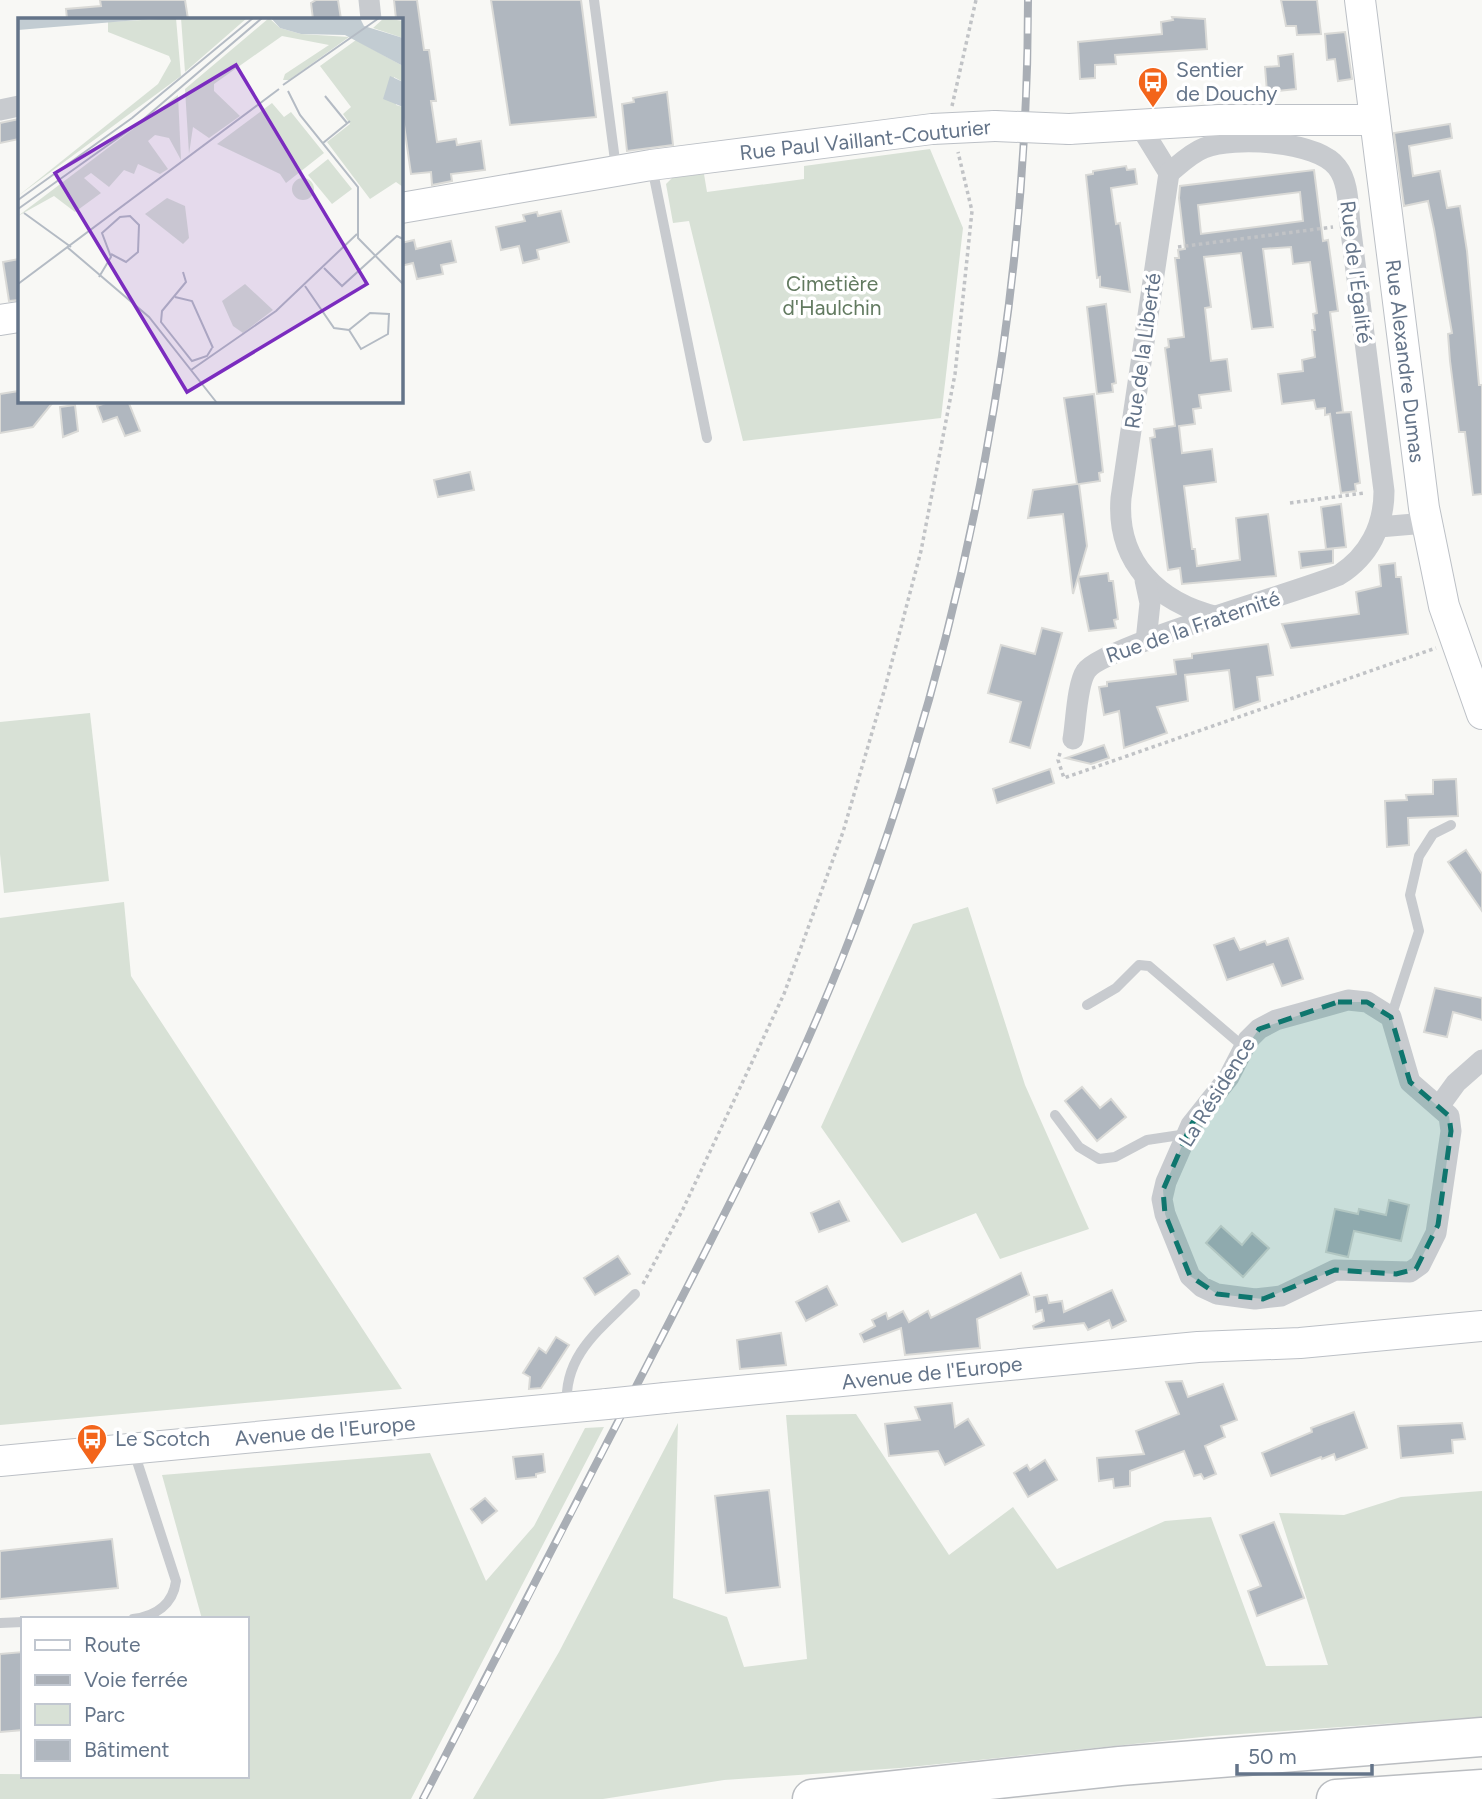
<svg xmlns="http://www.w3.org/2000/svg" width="1482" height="1799" viewBox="0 0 1482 1799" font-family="Figtree,sans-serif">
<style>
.green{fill:#d8e1d6}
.building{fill:#b0b7bf;stroke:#dadad7;stroke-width:2;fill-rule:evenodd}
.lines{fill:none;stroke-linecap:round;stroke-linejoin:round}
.secondary-casing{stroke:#bcc0c6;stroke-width:32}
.highway-casing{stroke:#babdc1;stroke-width:41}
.path{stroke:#c1c3c6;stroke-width:3.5;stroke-dasharray:3.5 3.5;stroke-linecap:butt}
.lane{stroke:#c8cbcf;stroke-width:10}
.street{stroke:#c8cbcf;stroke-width:21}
.secondary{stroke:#fff;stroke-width:30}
.highway{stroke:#fff;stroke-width:38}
.rail-casing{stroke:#a9aeb5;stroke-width:8}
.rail{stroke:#fff;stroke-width:5;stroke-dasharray:16;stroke-linecap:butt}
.secondary-bridge-casing{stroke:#bcc0c6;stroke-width:32;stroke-linecap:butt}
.secondary-bridge{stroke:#fff;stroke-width:30}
.marked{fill:#0f766e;fill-opacity:0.2;stroke:#0f766e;stroke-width:5;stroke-dasharray:14 9;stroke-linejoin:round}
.labels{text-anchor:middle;stroke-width:7;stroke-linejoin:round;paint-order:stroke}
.poi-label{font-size:21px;fill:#647489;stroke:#fff;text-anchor:start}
.street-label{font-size:21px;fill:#647489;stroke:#fff}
.park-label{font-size:21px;fill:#627a60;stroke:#fff}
.inset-road{fill:none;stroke:#b4bbc4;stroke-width:2}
.view{fill:#7b2cbf;fill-opacity:0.15;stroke:#7b2cbf;stroke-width:3.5}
.inset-edge{fill:none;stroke:#647489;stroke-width:3.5}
</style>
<rect width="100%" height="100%" fill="#f8f8f5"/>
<g class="green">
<path d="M930,149l33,79 -22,190 -198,23 -54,-220 -16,2 -7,-39 7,-7 31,-3 3,18 97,-13v-13z"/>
<path d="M90,713l19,168 -105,12 -4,-39v-132z"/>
<path d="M124,902l7,74 271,413 -402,36v-507z"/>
<path d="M968,907l57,178 64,144 -89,30 -24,-46 -74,30 -81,-116 92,-203z"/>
<path d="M856,1414l93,141 64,-48 44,62 108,-48 46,-4 55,149 62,-1 -49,-152 65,2 57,-18 81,-6v226l-270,19 -312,32 -176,12 -121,19h-130l86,-147 119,-229 -5,175 54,19 17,50 63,-8 -21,-244z"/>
<path d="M604,1427l-193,372h-411v-25l247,2v-157h-45l-40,-144 268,-22 56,128 48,-55 51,-98z"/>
</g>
<g class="building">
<path d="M100,0h85l3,19h-121l-1,-10 35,-3z"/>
<path d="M316,0h22l3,19h-28l-2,-16z"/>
<path d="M394,0h23l7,50h5l7,51h-5l6,41 19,-3 1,6 24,-4 4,29 -34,4 1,7 -20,4 -1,-13 -20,2 -10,-70v-85h-5z"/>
<path d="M491,0h90l15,117 -86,8z"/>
<path d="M1281,0h36l4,34 -24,1 -1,-9h-10z"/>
<path d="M1172,17l33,2 2,30 -92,6 1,9 -21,1v13l-15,1 -2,-37 84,-8 -1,-12 12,-2z"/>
<path d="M1345,32l7,47 -14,2 -3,-22 -8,1 -2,-26z"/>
<path d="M1293,54l3,35 -29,3 -2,-25 14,-1 -1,-10z"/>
<path d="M667,92l6,53 -46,6 -5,-47 12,-2 -1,-4z"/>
<path d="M19,119v20l-19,4v-20z"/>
<path d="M1450,124l2,14 -43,8 4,30 27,-5 7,37 13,-2 7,45 12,134h3v109l-9,1 -8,-63h-6l-9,-71 -2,-27 4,-1 -18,-104 -6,-28 -24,5 -10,-73z"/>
<path d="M1126,166l1,4 8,-1 2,15 -26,4 5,36 4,-1 10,69 -30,-5v-10l-3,1 -11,-103 7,-1v-3z"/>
<path d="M1314,170l9,71 5,-1 10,71 -8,1 13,100 -7,1 15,-1 9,71 -5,1 1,7 -15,2 -11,-79 -5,1v-7l-9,1 -2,-9 -32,4 -4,-30 25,-3 -1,-11 13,-3 -3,-27h3l-2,-16 4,-1 -7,-51 -17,2 -2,-17 -28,2 10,78 -21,2 -11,-76 -37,4 7,50 -6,1 6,53 16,-2 4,32 -32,4 2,13 -8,1 2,15 -16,2 3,27 30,-4 4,33 -32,4 8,63h3l2,17 43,-6 -4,-42 32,-4 8,62 -94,8 -2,-16 -12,2 -18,-132 5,-1 -1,-8 21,-3 -10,-78 4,-1 -1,-8 16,-2 -9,-79h4l-1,-8 7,-1 -6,-51 1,-12zM1300,192l3,29 -102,13 -3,-29z"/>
<path d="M561,211l8,31 -32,8 2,9 -16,4 -4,-17 -18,4 -5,-23 29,-6 -2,-6 14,-3 1,4z"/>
<path d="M414,240l2,9 35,-8 5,21 -15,3 2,9 -26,5 -4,-16 -12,3v-23z"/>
<path d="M19,259v41l-10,1 -6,-39z"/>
<path d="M1106,304l10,79 -4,1 1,8 -16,2 -10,-87z"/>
<path d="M19,391v10h35l-21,26 -33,6v-39z"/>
<path d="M1094,394l9,78 -4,1 1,8 -21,3 8,62 -9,31 30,-4 1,8h4l5,38 -4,1 2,8 -27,3 -11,-54 -5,17 -10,-80 -35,4 5,-28 44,-6 -13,-86z"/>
<path d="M111,401h17l12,30 -15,5 -8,-19 -14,5 -6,-16z"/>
<path d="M75,405l3,26 -15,6 -3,-30z"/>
<path d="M470,472l4,18 -36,7 -4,-17z"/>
<path d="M1341,504l5,43 -20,2 -5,-42z"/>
<path d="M1333,549v14l-32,5 -2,-16z"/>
<path d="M1395,563l1,14h5l7,57 -117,14 -9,-24 77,-10 -3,-22 25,-6 -2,-21z"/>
<path d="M1042,628l20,5 -32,115 -20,-6 11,-40 -33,-9 13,-48 34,9z"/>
<path d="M1268,644l5,31 -16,2 3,24 -26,9 -5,-40 -44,5 3,26 -31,6 10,26 -43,15 -5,-37 -15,4 -5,-28 8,-1v-4l69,-8 -2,-14 18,-2v-4z"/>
<path d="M1104,745l5,13 -18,6 -25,-6z"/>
<path d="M1050,769l4,14 -57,20 -4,-14z"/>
<path d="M1456,779l2,37 -50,2 1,27 -22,2 -2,-46 22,-1 -1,-5 27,-1v-14z"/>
<path d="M1466,850l16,24v37l-34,-49z"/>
<path d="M1234,938l6,12 25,-9 2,4 21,-7 15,41 -21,7 -9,-22 -46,16 -13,-35z"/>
<path d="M1435,988l47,10v22l-29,-8 -6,25 -23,-5z"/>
<path d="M1082,1087l18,21 11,-9 15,18 -29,24 -32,-40z"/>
<path d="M1389,1200l20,5 -8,36 -47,-10 -6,26 -22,-5 9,-43 23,5 1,-5 27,6z"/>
<path d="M839,1201l10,20 -30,11 -8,-19z"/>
<path d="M1221,1226l21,19 10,-12 17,15 -26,29 -37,-34z"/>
<path d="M618,1256l12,18 -35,21 -11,-17z"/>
<path d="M1021,1273l8,22 -52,24 3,29 -75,7 -4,-27 -37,14 -4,-8 15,-8 -3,-6 14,-7 2,6 15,-8 6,11 19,-11 3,7z"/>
<path d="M827,1286l10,19 -31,16 -10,-19z"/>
<path d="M1112,1290l14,31 -14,7 -3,-8 -21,10 -4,-7 -50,6 -1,-3 11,-5 -2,-11 -6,2 -2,-15 13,-2 2,8 13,-2 2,11z"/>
<path d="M781,1333l5,32 -46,4 -3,-29z"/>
<path d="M556,1337l13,8 -28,43 -12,1 1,-12 -7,-4 16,-25 7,5z"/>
<path d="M1182,1381l6,16 35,-13 14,36 -16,6 4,11 -20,9 11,28 -12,5 -3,-5 -7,2 -10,-25 -54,20v15l-16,2 -1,-9 -14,2 -2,-23 47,-4 -8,-23 43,-17 -13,-32z"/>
<path d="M952,1403l3,24 13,-8 16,26 -39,20 -7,-14 -49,5 -4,-32 35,-4 -5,-13z"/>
<path d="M1354,1412l13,36 -31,12 -2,-6 -12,5 -1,-2 -50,19 -9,-23 50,-21 -1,-4z"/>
<path d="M1462,1423l3,16 -13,1 1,13 -52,5 -3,-32z"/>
<path d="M543,1454l2,18 -9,2v3l-20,2 -3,-22z"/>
<path d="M1045,1460l12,20 -29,17 -14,-24 13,-8 3,5z"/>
<path d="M769,1490l11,97 -54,6 -11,-97z"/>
<path d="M485,1498l12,13 -15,12 -11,-14z"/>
<path d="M1274,1522l30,76 -47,18 -9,-25 13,-5 -21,-51z"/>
<path d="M112,1539l6,49 -118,11v-48z"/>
<path d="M23,1652v78l-23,2v-78z"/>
</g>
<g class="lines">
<g class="secondary-casing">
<g id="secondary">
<path d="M1360,0l64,508 20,98 38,108"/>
<path d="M1069,129l150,-9h156"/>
<path d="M401,208l250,-43 281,-36 63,-3"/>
<path d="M0,320l19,-3"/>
<path d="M665,1398l533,-51 102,-4 182,-17"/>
<path d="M0,1461l607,-57"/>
</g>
</g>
<g class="highway-casing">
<g id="highway">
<path d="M812,1799l308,-33 362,-29"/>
<path d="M1336,1799l146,-10"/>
</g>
</g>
<g class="path">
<path d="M952,106l24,-106"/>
<path d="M1178,247l155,-20"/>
<path d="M1290,503l74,-10"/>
<path d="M1060,753l-2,7 6,18 372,-130"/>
<path d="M643,1284l40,-75 101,-215 59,-162 42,-144 36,-137 34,-177 17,-163 -14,-59"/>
</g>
<g class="lane">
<path d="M594,0l22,168"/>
<path d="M652,167l55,271"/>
<path d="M1087,1005l29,-17 23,-23 10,1 96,82"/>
<path d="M1391,1017l28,-86 -9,-36 9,-39 14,-22 18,-9"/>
<path d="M1055,1115l24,32 20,12 16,-2 32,-17 40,-6"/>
<path d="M567,1406c-4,-52 35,-78 68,-112"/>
<path d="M133,1619c22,-3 40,-14 43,-38l-42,-129"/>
<path d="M0,1623l23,-1"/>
</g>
<g class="street">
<path d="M369,0l2,19"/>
<path d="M0,110l19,-4"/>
<path d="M1140,126l29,47 -48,325c-5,64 37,105 97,119"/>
<path d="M1379,527l47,-4"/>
<path d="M1145,580l5,23 -4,38"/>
<path d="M1073,739c3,-17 4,-55 13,-68 15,-24 213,-79 253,-96 30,-19 45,-49 45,-84l-34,-267c-2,-17 -1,-42 -13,-57 -20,-26 -103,-31 -133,-19 -13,5 -24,16 -35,25"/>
<path d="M1348,1000l19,2 24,15 19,65 39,34 2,15 -15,102 -16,32 -10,7 -75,-2 -54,26 -26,3 -38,-5 -15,-7 -12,-11 -25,-62 -3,-15 4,-17 25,-57 38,-48 19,-37 11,-11 17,-9z"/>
<path d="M1440,1105l16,-22 26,-23"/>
</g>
<use href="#secondary" class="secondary"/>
<use href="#highway" class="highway"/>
<g class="rail-casing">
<path id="rail" d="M423,1799c79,-151 157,-303 235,-455 75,-146 151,-291 207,-446 104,-285 163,-594 163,-898"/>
</g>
<use href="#rail" class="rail"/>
<g class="secondary-bridge-casing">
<g id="secondary-bridge">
<path d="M995,126l74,3"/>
<path d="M607,1404l58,-6"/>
</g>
</g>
<use href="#secondary-bridge" class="secondary-bridge"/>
</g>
<path class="marked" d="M1338,1002h29l24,15 19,65 39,34 2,15 -13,94 -22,44 -20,5 -61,-4 -72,29 -46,-5 -27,-18 -25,-62 -2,-24 28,-65 68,-96z"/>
<defs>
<g id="bus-pin" transform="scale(1.575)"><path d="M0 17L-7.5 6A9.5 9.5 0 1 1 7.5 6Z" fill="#f3651b" stroke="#fff"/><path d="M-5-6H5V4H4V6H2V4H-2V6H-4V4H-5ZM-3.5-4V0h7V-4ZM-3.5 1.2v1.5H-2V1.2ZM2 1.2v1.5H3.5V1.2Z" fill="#fff"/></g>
</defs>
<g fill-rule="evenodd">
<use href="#bus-pin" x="1153" y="82"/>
<use href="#bus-pin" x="92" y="1439"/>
</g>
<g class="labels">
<g class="poi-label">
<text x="1176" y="77">Sentier<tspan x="1176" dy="24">de Douchy</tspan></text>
<text x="115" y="1446">Le Scotch</text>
</g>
<g class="street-label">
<text transform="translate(865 140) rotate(-6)" y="7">Rue Paul Vaillant-Couturier</text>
<text transform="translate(1356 272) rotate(83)" y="7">Rue de l'Égalité</text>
<text transform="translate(1143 351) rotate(-82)" y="7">Rue de la Liberté</text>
<text transform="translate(1405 361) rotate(83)" y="7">Rue Alexandre Dumas</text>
<text transform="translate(1193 627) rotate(-19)" y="7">Rue de la Fraternité</text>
<text transform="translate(1217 1092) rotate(-58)" y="7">La Résidence</text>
<text transform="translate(932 1373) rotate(-6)" y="7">Avenue de l'Europe</text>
<text transform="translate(325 1431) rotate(-5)" y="7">Avenue de l'Europe</text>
</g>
<g class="park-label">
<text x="832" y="291">Cimetière<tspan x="832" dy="24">d'Haulchin</tspan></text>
</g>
</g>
<g transform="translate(18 18)">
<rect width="385" height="385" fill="#f8f8f5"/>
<path d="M158,0l5,58 -163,120 140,-112 13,-23 -2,-5 -61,-24v-10zM163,0h66l-62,54zM251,0l11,10 21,6 48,3 -60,43h-6l2,-6 44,-29 -47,-9 -68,48v7l26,25 -31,22 -16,-11 -4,27 -4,-65zM366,0l19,3v17l-30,-10zM338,22l47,26v16l-9,-5 2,28 7,2v80l-7,-5 -26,17 -43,-57 23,-18 -7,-10 8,-7 -31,-41zM160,77l3,65 -12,-22 -14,-3 -7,6 20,28 -8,5 -22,-10 -4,10 -10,-4 -15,17 -18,-14 -7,5 17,15 -26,19 -21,-16 -36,20zM254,85l12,14 7,-5 33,41 -38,30 -6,-9 -63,-30zM310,141l24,30 -20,15 -24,-29zM274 171a11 11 0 1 1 22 0a11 11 0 1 1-22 0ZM149,180l18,8 4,32 -6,6 -38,-30zM227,266l28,26 -30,23 -10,-7 -11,-25z" fill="#d8e1d6"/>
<path d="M0,0h144l-144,12zM253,0h89l4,8 39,12v28l-58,-31 -44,-1 -21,-6zM372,58l13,6v25l-20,-8z" fill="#c2ccd2"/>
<path class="inset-road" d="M265,67l96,-67M270,73l12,24 58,72v51l45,46M307,78l22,27M305,125l27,-22M0,182l114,-82 121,-100M0,191l121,-86 123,-105M6,195l47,34M49,229l82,70 68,86M306,250l18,18 55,-50 6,3M165,254l3,10 -24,29 -1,11 31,39 15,-5 5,-8M81,259l12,-20 -9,-24 18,-16 10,-1 9,9 -1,27 -12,10 -15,-8M0,266l261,-195M287,268l29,42 15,2M157,279l17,4 21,47M352,295l19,1 -1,20 -27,15 -12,-19zM173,352l85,-59 81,-77"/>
<path class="view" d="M218,47l131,219 -180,108 -132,-219z"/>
<rect width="385" height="385" class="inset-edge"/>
</g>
<rect x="21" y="1617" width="228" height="161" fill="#ffffff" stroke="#c1c7d0" stroke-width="2"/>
<rect x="35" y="1640" width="35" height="10" fill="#ffffff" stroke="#c1c7d0" stroke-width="2"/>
<text x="84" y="1652" font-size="21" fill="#647489">Route</text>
<rect x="35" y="1675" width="35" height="10" fill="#a9aeb5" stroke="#c1c7d0" stroke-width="2"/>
<text x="84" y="1687" font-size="21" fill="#647489">Voie ferrée</text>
<rect x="35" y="1704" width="35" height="21" fill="#d8e1d6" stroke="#c1c7d0" stroke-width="2"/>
<text x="84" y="1722" font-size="21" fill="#647489">Parc</text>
<rect x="35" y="1740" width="35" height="21" fill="#b0b7bf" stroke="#c1c7d0" stroke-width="2"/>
<text x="84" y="1757" font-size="21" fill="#647489">Bâtiment</text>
<path d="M1237 1764v10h135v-10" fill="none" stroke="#647489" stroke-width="3.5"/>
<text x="1248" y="1764" font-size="21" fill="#647489" stroke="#ffffff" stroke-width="5" paint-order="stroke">50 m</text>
</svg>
